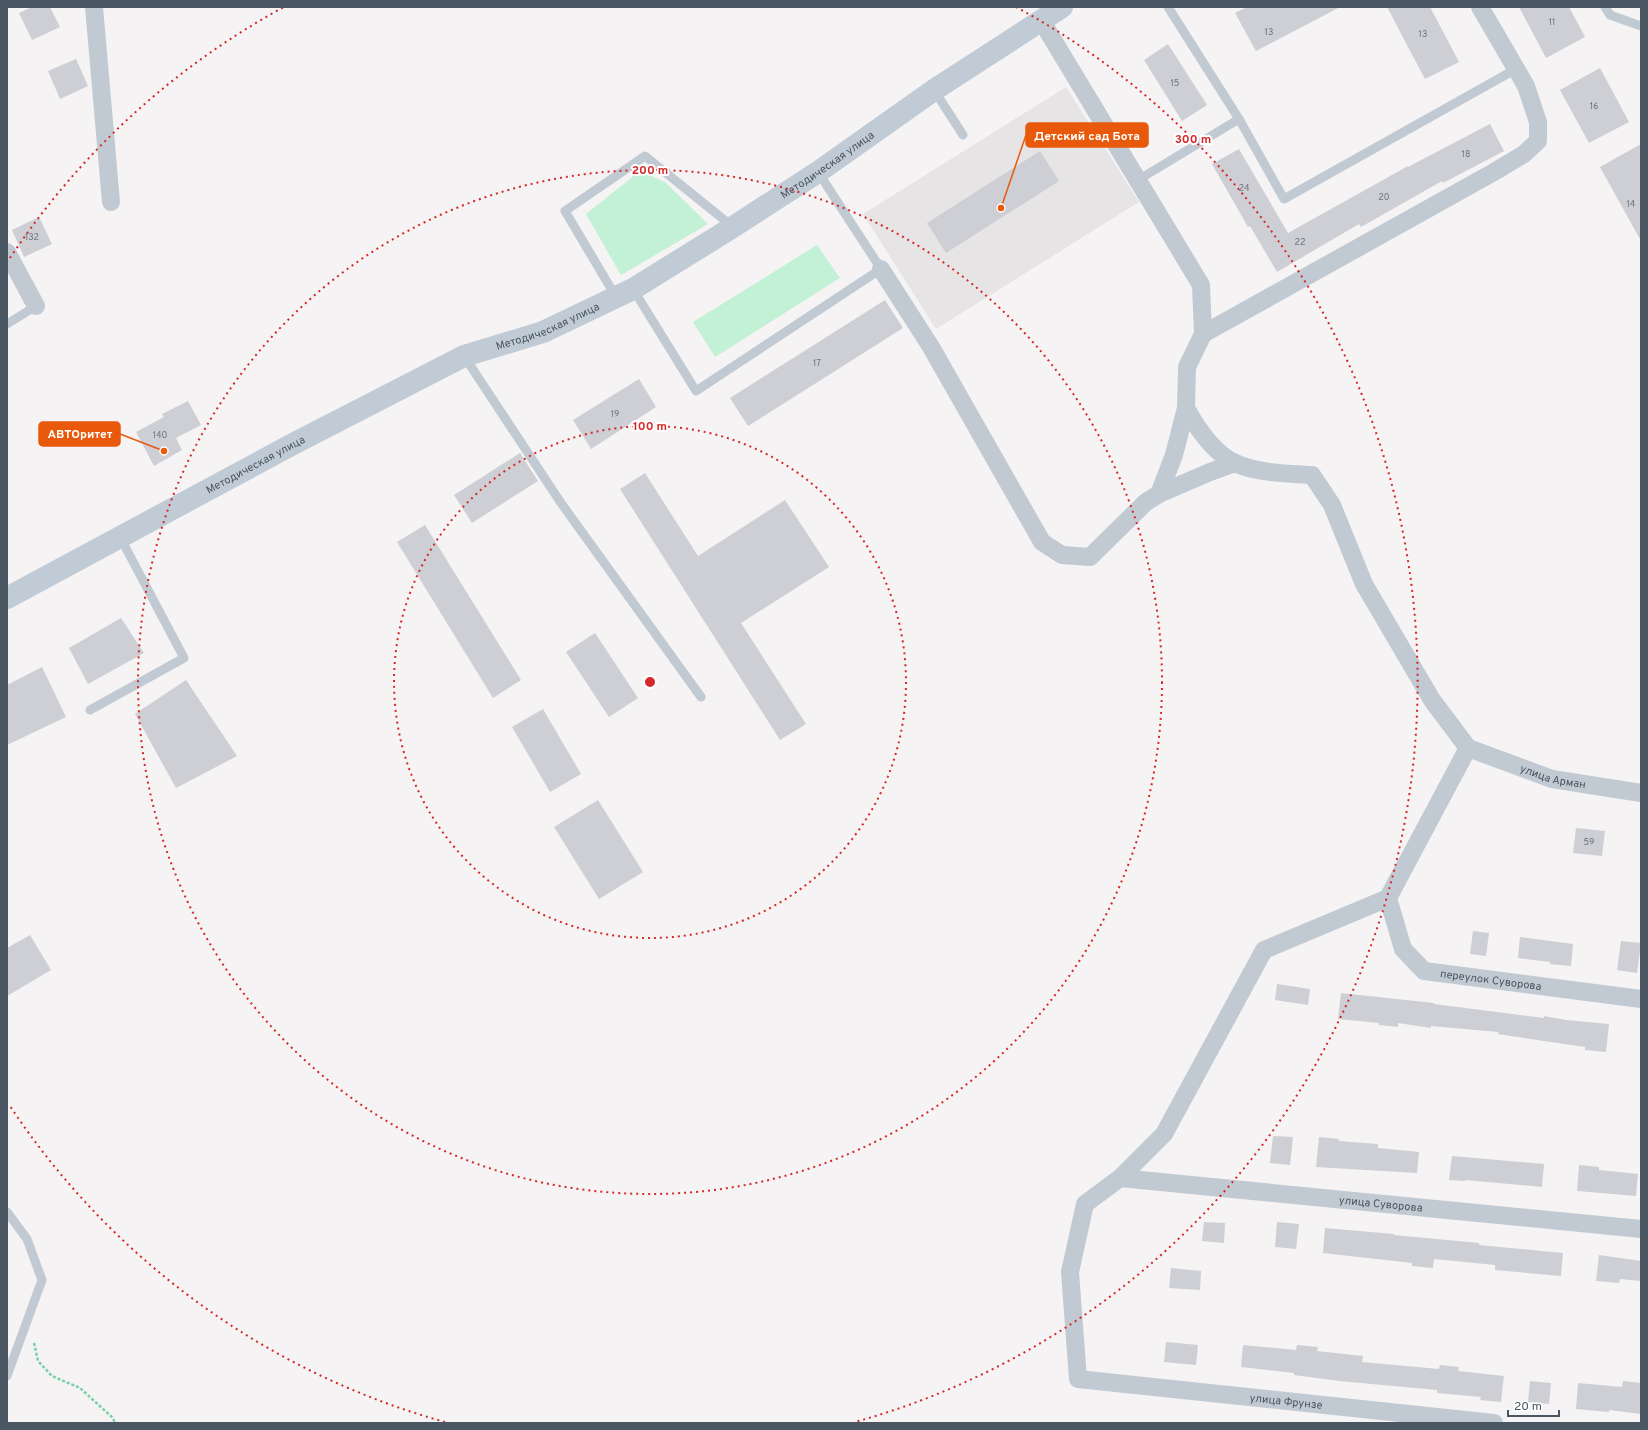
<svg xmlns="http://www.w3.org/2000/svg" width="1648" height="1430" viewBox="0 0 1648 1430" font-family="Overpass,sans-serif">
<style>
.education{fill:#e6e4e5}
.green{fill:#c3f1d5}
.building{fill:#cdcfd5}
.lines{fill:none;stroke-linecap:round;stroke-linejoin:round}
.path{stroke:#7ad0a6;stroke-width:2.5;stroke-dasharray:3 2;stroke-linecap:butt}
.service{stroke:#c1cad2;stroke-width:9}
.minor{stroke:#c1cad2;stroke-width:18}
.secondary{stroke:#c1cbd6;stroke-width:22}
.ring{fill:none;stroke:#d62828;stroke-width:2;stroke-dasharray:2 4}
.labels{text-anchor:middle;stroke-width:4;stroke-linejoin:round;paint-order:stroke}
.number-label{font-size:9px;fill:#6b747e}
.street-label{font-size:11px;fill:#4a5661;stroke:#fff}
.centre{fill:#d62828;stroke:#fff;stroke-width:2}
.ring-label{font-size:12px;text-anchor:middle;font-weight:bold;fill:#d62828;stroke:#fff;stroke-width:4;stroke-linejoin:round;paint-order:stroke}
.leader{fill:none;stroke:#e8590c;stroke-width:1.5}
.callout-dot{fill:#e8590c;stroke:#fff;stroke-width:1.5}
.callout{fill:#e8590c;stroke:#e8590c;stroke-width:1.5}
.callout-label{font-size:12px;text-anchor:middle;font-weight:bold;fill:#fff}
</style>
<rect width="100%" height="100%" fill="#f5f3f3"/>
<path class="education" d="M1066,87l73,115 -203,127 -73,-115z"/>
<g class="green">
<path d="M640,171l25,11 43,42 -87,51 -35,-61z"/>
<path d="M817,245l23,33 -125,79 -22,-35z"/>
</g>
<g class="building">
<path d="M32,7h18l10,20 -28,13 -13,-27z"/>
<path d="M1247,7h93l-84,44 -21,-38z"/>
<path d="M1387,7h43l29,55 -34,17z"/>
<path d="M1519,7h50l16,30 -39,21z"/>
<path d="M1168,44l39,61 -25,16 -38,-61z"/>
<path d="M76,59l12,27 -28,13 -12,-28z"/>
<path d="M1600,68l29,54 -40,21 -29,-53z"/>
<path d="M1490,124l14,27 -61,32 -1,-2 -81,46 -2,-3 -82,48 -27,-46 -2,1 -36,-63 27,-15 49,84 120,-67v1z"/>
<path d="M1641,144v97l-41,-74z"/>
<path d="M1040,151l19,30 -113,72 -19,-30z"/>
<path d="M39,217l13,27 -28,13 -12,-27z"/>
<path d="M885,300l18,28 -155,98 -18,-28z"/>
<path d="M639,379l17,28 -65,42 -18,-29z"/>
<path d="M188,401l13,24 -25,13 6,12 -28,16 -18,-34 28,-15 -2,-3z"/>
<path d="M520,453l18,28 -66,42 -18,-28z"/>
<path d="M645,473l53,83 87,-56 44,67 -88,56 65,101 -26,16 -160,-251z"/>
<path d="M425,525l96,155 -28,18 -96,-156z"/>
<path d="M121,618l23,35 -56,31 -19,-36z"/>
<path d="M595,633l43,65 -29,19 -43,-65z"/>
<path d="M42,667l24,50 -59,28v-60z"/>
<path d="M186,680l51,76 -61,32 -41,-74z"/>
<path d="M543,709l38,65 -31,18 -38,-65z"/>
<path d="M598,800l45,72 -44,27 -45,-72z"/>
<path d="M1576,828l29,3 -3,25 -29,-3z"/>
<path d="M1473,931l16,2 -3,23 -16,-2z"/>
<path d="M30,935l21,35 -44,26v-48z"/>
<path d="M1520,937l53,7 -2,22 -21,-2v-2l-32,-4z"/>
<path d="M1621,941l20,2 -4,30 -20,-3z"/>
<path d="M1277,984l33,5 -2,16 -33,-5z"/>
<path d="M1341,993l93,10v1l110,14v-2l22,4 43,4 -3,28 -21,-2v-3l-87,-13 1,-2 -68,-6v2l-33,-5v4l-19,-2v-2l-41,-4z"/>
<path d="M1273,1136l20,1 -3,28 -20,-2z"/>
<path d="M1319,1137l20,2v2l39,3v4l41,4 -2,21 -101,-6z"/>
<path d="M1452,1156l92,8 -2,23 -77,-7v1l-16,-1z"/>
<path d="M1579,1165l20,2v3l39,4 -2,22 -59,-5z"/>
<path d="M1204,1222l21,1 -1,20 -22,-2z"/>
<path d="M1277,1222l22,2 -3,25 -21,-2z"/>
<path d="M1325,1228l69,6v1l85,8v2l84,8 -2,23 -66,-6v-5l-61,-6 -1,9 -21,-2v-3l-89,-10z"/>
<path d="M1599,1255l42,6v20l-21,-2 -1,4 -23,-2z"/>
<path d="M1171,1268l30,3 -1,19 -31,-2z"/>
<path d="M1166,1342l32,3 -2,20 -32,-3z"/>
<path d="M1243,1345l53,5 1,-5 21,2 -1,4 46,5 -1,6 77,7 1,-4 19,2 -1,4 46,5 -3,26 -21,-2 1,-3 -44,-4v-3l-98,-9 -45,-6v-2l-53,-6z"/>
<path d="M1530,1381l21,2 -2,21 -21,-2z"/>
<path d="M1623,1381l18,2v31l-32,-4v2l-33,-3 2,-26 44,4z"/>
</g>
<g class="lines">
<path class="path" d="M34,1343l4,18 14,15 28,12 33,30 2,5"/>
<g class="service">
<path d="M1168,7l71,112 45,80 232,-130"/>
<path d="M1605,7l5,8 31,11"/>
<path d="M934,90l29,45"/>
<path d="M1138,180l101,-61"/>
<path d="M633,289l63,102 185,-122 -63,-97"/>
<path d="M616,297l-51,-86 80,-55 88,71"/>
<path d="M7,324l29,-18"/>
<path d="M464,356l97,147 140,194"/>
<path d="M90,710l94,-52 -64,-121"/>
<path d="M7,1212l20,27 15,41 -35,96"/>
</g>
<g class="minor">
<path d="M94,7l17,195"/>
<path d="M1041,20l160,265 2,49 -16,33 -1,41 -12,47 -15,39"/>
<path d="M7,252l29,54"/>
<path d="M881,269l50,78 111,195 20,13 28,2 56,-55 13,-8 51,-22 25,-9"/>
<path d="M1203,334l291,-162 30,-18 14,-13v-19l-12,-36 -46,-79"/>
<path d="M1186,408c11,20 28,45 49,55 21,10 54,11 77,12l20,30 32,79 68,116 36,48"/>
<path id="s1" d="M1468,748l-80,150 -124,52 -100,184 -44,44 -35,26 -15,68 8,107 416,44"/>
<path id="s2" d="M1468,748l84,31 89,14"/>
<path id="s3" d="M1388,898l15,51 21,22 217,28"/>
<path id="s4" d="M1120,1178l521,51"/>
</g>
<path class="secondary" id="s5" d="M7,598l286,-154 171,-88 79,-24 90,-43 100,-62 85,-55 116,-82 128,-83"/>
</g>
<g class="ring">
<circle cx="650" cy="682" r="256"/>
<circle cx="650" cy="682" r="512"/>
<path d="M445 1422A768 768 0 0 1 10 1106M10 258A768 768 0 0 1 284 7M1016 7A768 768 0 0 1 855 1422"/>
</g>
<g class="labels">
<g class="number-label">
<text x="1552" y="25">11</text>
<text x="1269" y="35">13</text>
<text x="1423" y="37">13</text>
<text x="1175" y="86">15</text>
<text x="1594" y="109">16</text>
<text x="1466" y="157">18</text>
<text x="1244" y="191">24</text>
<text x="1384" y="200">20</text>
<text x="1631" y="207">14</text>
<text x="32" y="240">132</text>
<text x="1300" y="245">22</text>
<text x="817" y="366">17</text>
<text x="615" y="417">19</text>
<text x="160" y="438">140</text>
<text x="1589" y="845">59</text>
</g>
<g class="street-label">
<text dy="4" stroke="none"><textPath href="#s5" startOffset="930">Методическая улица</textPath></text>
<text dy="4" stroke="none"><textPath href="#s5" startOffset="606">Методическая улица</textPath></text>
<text dy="4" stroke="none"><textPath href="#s5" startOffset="282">Методическая улица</textPath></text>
<text dy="4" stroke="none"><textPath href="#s2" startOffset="90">улица Арман</textPath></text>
<text dy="4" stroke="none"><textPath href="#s3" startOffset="151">переулок Суворова</textPath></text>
<text dy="4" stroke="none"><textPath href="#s4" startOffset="262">улица Суворова</textPath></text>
<text dy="4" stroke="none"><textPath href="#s1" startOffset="1006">улица Фрунзе</textPath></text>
</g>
</g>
<circle cx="650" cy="682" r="6" class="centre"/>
<g class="ring-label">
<text x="1193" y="143">300 m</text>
<text x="650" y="174">200 m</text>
<text x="650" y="430">100 m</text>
</g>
<path class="leader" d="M1001 208L1026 135M164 451L120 434"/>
<g class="callout-dot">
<circle cx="1001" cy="208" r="4"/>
<circle cx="164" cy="451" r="4"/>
</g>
<g class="callout">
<rect x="1026" y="123" width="122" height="24" rx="4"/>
<rect x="39" y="422" width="81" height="24" rx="4"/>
</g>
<g class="callout-label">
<text x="1087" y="140">Детский сад Бота</text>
<text x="80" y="438">АВТОритет</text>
</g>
<rect width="1648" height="1430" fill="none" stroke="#4a5661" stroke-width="16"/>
<path d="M1508 1410v6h51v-6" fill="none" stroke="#4a5661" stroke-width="2"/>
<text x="1514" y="1410" font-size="12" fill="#4a5661" stroke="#ffffff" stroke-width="3" paint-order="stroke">20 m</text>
</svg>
